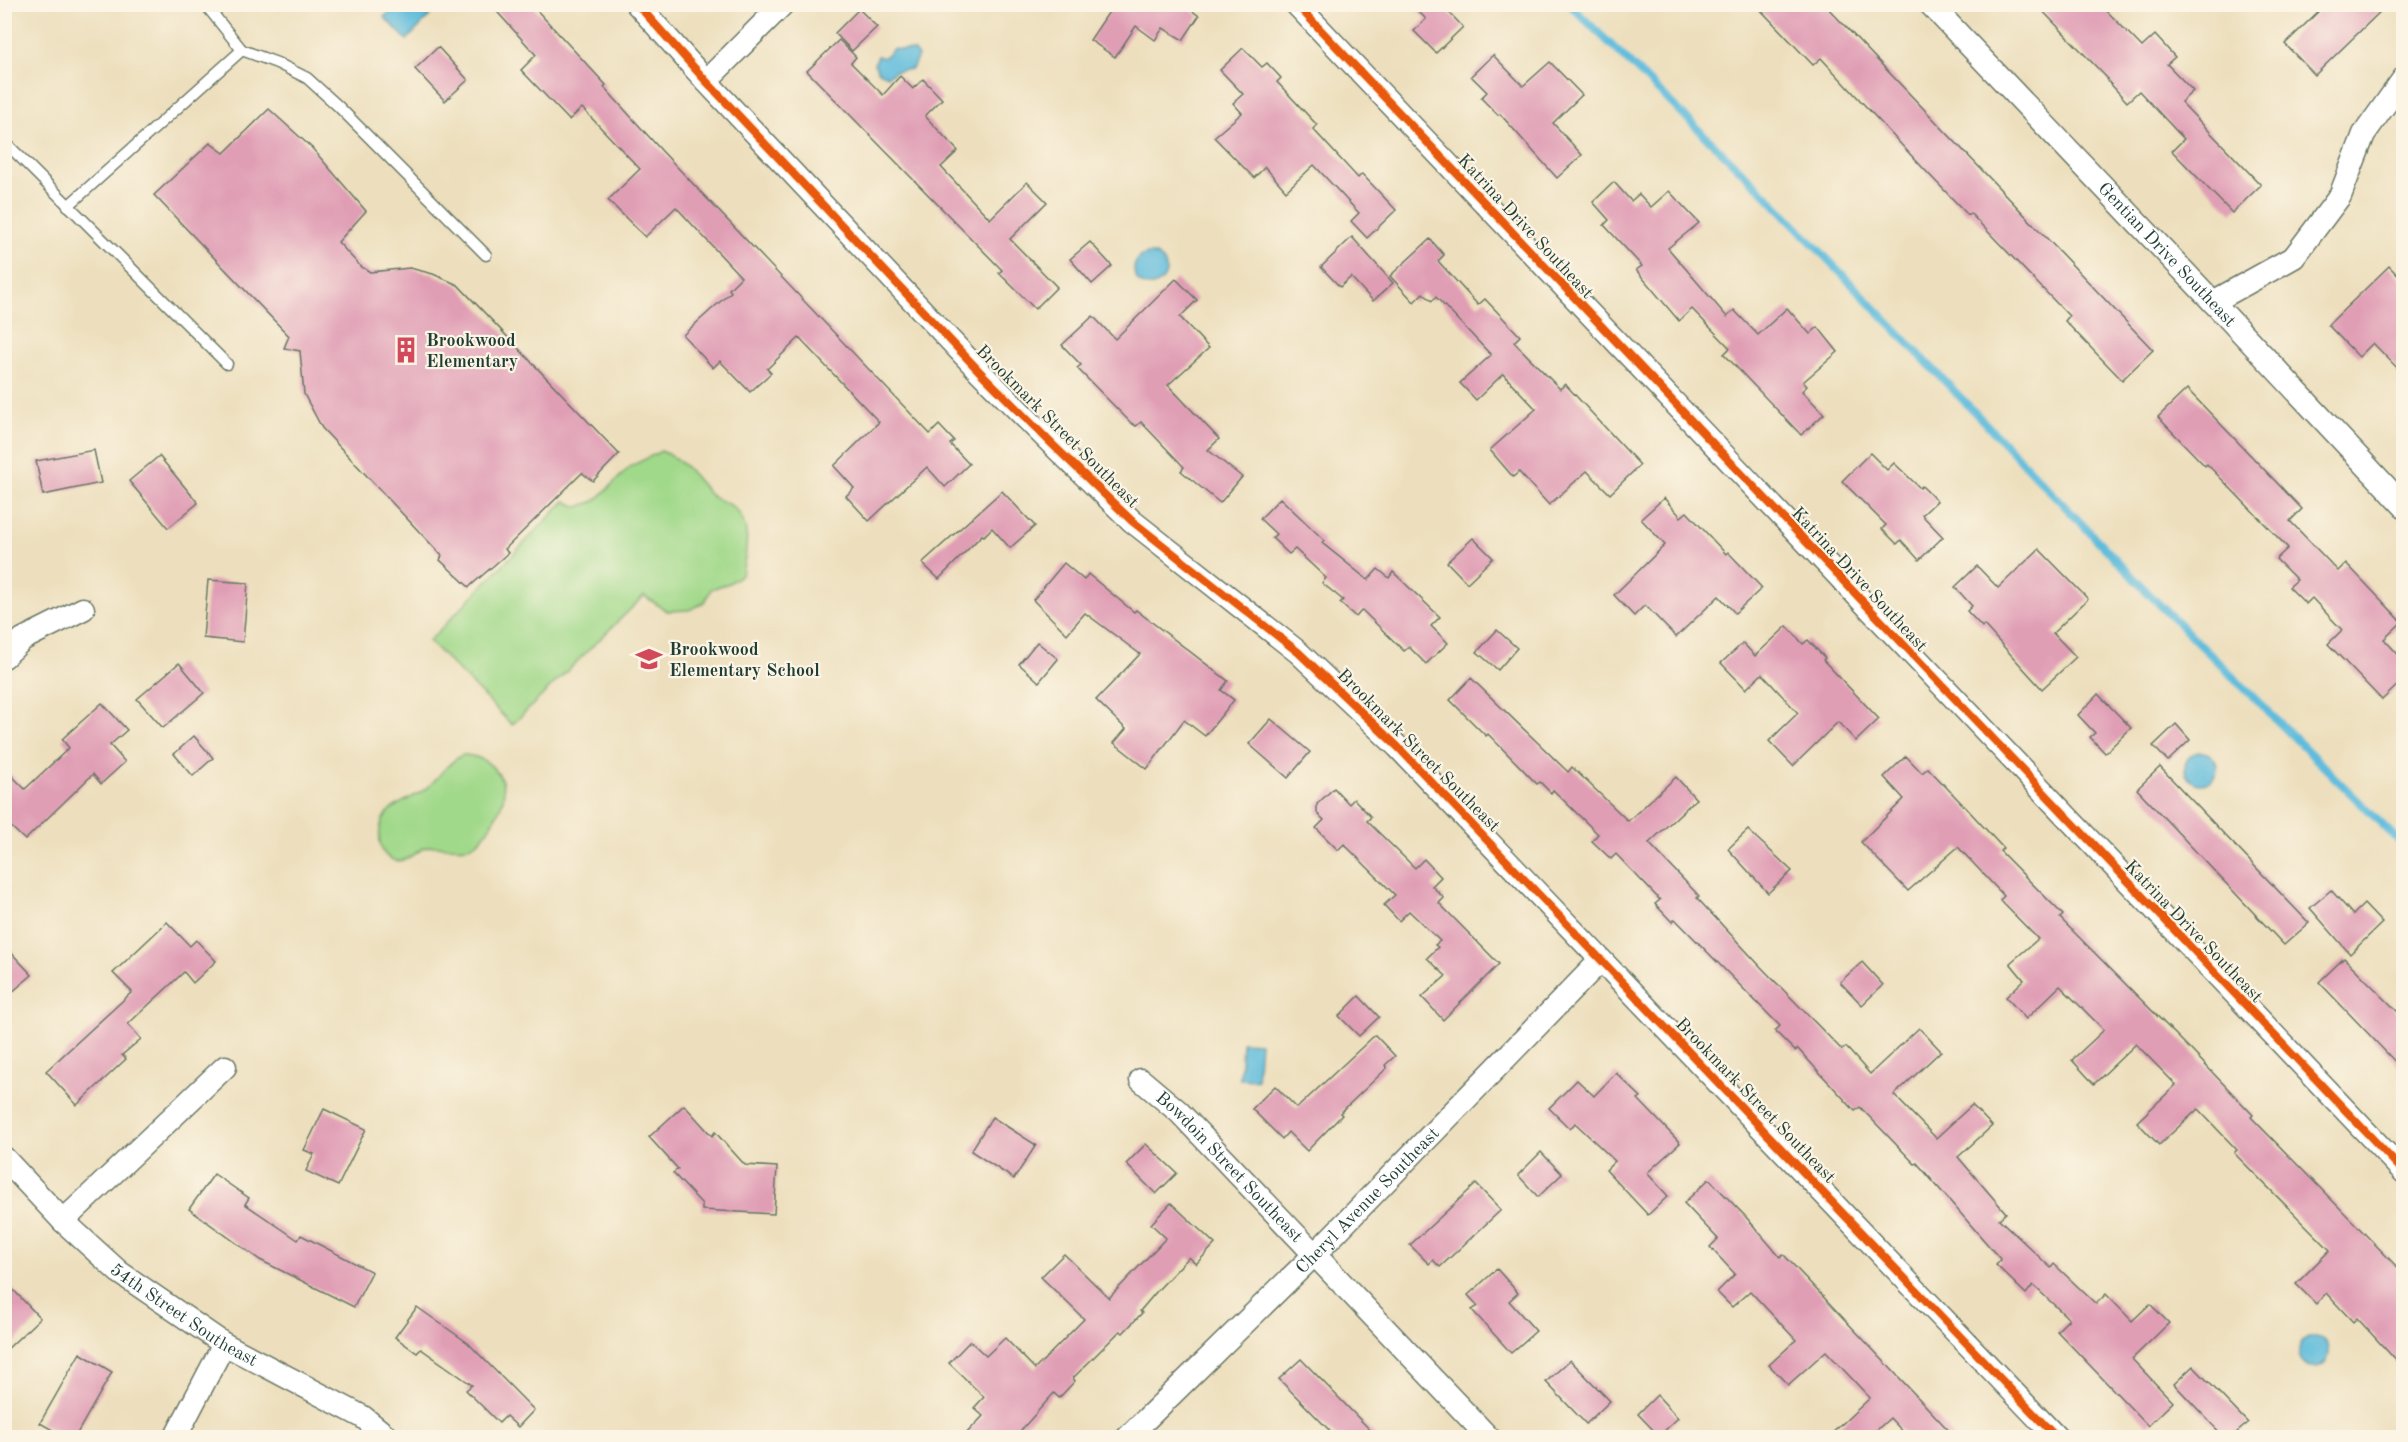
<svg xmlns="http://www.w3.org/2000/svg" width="2408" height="1442" viewBox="0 0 2408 1442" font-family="'Old Standard TT',serif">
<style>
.green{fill:#a1d98a;stroke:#608b5f;stroke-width:1.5}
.water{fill:#5ebcdc;stroke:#3e7c88;stroke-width:1.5}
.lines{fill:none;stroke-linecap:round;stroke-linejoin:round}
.stream{stroke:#5ebcdc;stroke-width:8}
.building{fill:#e09eb5}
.lane-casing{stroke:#677664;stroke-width:13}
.street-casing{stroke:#677664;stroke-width:25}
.lane{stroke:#fff;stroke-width:10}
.street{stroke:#fff;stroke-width:22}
.cycleway-casing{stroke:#fcf5e5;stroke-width:11}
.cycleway{stroke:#e8590c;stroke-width:8}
.labels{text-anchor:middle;stroke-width:4.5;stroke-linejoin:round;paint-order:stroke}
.street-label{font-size:18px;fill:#1f3d34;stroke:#fcf5e5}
.poi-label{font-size:18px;font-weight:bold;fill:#1f3d34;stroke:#fcf5e5;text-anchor:start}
</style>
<rect width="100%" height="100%" fill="#fcf5e5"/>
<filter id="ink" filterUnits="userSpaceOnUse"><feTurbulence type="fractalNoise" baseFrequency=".0167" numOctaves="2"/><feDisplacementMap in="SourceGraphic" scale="12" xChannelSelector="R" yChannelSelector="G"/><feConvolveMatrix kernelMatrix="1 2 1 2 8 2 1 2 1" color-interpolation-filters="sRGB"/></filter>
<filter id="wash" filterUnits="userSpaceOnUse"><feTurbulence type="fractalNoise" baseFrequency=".008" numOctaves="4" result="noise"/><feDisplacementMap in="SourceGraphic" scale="24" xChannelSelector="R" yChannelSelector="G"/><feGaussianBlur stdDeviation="1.35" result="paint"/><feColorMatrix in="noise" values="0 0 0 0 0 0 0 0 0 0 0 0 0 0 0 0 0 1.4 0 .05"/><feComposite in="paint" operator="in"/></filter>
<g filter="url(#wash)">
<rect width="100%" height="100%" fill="#eddfbd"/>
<g class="green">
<path d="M661,451c23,9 33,25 48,43 7,7 18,7 25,14 19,17 12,45 8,66l-13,9 -18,6 -7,14 -15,7 -22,1 -23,-15 -132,129 -83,-84 136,-140 13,6 17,-6 36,-35z"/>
<path d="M462,755c25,0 48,21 40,48 -2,7 -7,14 -10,20 -6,10 -11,19 -21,23 -12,4 -25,0 -37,0 -15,-1 -25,19 -41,14 -8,-3 -12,-10 -13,-17 -5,-40 28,-38 49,-57 13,-12 17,-22 33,-31z"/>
</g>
<g class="water">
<path d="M438,4l1,2 -32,34 -23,-23 14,-12z"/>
<path d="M893,49l22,2 3,5 -6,13 -16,2 -9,5 -8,-4 -5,-8 4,-8 5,2z"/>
<circle cx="1150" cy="270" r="16"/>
<circle cx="2201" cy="768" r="16"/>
<path d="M1242,1042l18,1 -3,37 -17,-1z"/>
<circle cx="2314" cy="1352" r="15"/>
</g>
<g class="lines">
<path class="stream" d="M1569,4l199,193 384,400 252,249"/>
</g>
<g id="blocks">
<g class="building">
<path d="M490,4h41l75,81 -2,2 57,63 269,284 9,-9 15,16 -4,3 19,20 -24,23 -18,-20 -58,54 -23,-25 8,-8 -20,-22 45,-44 -80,-84 -32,31 4,4 -21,19 -30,-31 -7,7 -30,-33 48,-43 -2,-3 12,-12 -65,-70 -31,30 -37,-37 32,-31 -58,-61 -13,12 -48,-50 15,-15z"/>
<path d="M1105,4h78l16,12 -16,24 -20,-12 -8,12 -19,-14 -21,31 -25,-17 21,-31z"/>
<path d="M1411,4h30l22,23 -27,26 -22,-22 12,-12z"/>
<path d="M1755,4h69l329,346 -31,30 -57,-59 4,-5 -99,-103 -2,2 -46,-48 -101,-109 -8,7z"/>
<path d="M2036,4h64l42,43 13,-12 20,22 -8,7 26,27 -12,11 80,83 -29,28 -60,-62 12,-12 -45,-48 -12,11 -20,-22 1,-1z"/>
<path d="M2326,4h62l-73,71 -30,-31z"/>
<path d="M859,9l18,18 -25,24 -17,-18z"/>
<path d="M839,40l17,17 -5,6 32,32 17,-19 13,13 10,-10 19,20 -17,17 33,35 -17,16 49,52 37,-37 20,20 -37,37 47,48 -22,22 -36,-36 3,-3 -195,-199z"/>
<path d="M438,47l30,33 -23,21 -30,-32z"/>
<path d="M1243,48l19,19 5,-4 14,15 -4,4 40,43 -4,4 45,49 4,-4 34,36 -29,28 -16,-17 8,-8 -45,-48 -28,26 -21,-24 -11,11 -40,-41 28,-24 -9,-10 10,-9 -23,-24z"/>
<path d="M1493,55l30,31 27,-24 32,33 -29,28 29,32 -25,23 -57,-64 -2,1 -17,-17 6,-6 -16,-16z"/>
<path d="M269,109l43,39 54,63 -28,31 22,24 10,6 40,-4 23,6 25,11 161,169 -26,27 -11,-8 -77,76 3,4 -39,34 -29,-27 2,-4 -120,-128 -18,-34 -4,-43 -16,-3 5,-12 -135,-141 56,-52 14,10z"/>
<path d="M1614,182l17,19 8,-7 12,13 18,-16 30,32 -31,25 59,69 7,-7 24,25 29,-27 23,26 8,-7 20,25 -35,30 4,4 -5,5 22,23 -23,21 -77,-81 6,-6 -38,-39 -13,12 -43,-51 6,-4 -38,-41 5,-5 -16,-18z"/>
<path d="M1352,237l41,46 -20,18 -22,-24 -11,10 -19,-20z"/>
<path d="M1430,239l14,16 -6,6 40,44 7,-6 35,37 -6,6 46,47 5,-5 75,81 -30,29 -23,-23 -38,34 -30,-33 -6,5 -23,-27 46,-41 -33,-35 -27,26 -16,-17 31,-28 -55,-58 -4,4 -9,-8 -9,9 -24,-26z"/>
<path d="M1090,242l22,24 -20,18 -22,-25z"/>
<path d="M2389,266l14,15v93l-30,-31 -14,14 -31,-32z"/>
<path d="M1176,279l21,21 -17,17 29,31 -41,37 51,54 -11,11 34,27 -22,26 -39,-32 3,-4 -43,-45 -5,4 -5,-3 -54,-55 4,-3 -19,-20 31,-29 22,23z"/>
<path d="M2187,389l115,120 -12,12 48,50 8,-8 56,59 -18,17 19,21v20l-21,20 -54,-56 14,-14 -30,-32 -6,6 -17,-17 8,-7 -21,-21 12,-11 -81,-84 -2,2 -47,-49z"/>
<path d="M94,450l7,33 -58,12 -7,-34z"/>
<path d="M1870,453l17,17 7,-7 26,25 2,-2 15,15 -15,14 21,22 -24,23 -18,-20 -4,4 -15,-15 4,-4 -44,-44z"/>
<path d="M159,456l39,47 -30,25 -39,-47z"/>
<path d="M1002,491l33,35 -25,22 -18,-20 -8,8 -2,-1 -43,44 -17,-16z"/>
<path d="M1280,498l44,42 -2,3 46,37 10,-11 11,9 4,-6 47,45 -9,9 17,17 -22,21 -17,-17 -5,4 -42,-41 -6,7 -16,-14 3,-3 -21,-17 4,-5 -31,-29 -6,5 -17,-16 4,-4 -16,-15z"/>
<path d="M1664,498l17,19 6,-5 39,42 2,-2 34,36 -27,25 -16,-17 -43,41 -31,-32 -11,11 -20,-21 51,-50 -24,-26z"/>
<path d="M1473,538l20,20 -26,25 -20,-21z"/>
<path d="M2039,549l49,50 -35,34 23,24 -34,32 -58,-64 -2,2 -15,-16 5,-5 -17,-19 22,-21 21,22z"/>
<path d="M1064,563l20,17 4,-6 46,38 2,-2 92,71 -7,9 13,10 -29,36 -21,-16 -37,49 -33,-26 12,-14 -30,-29 44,-46 -55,-41 -18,21 -34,-34z"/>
<path d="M208,580l40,3 -5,59 -40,-4z"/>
<path d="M1787,626l16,18 5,-4 17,18 -2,2 56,59 -23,22 -18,-19 -45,44 -24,-25 29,-28 -36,-39 -16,15 -25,-26 22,-20 12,13z"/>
<path d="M1497,630l20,18 -19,22 -21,-18z"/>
<path d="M1037,642l21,17 -19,23 -20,-18z"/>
<path d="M179,663l25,30 -41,35 -26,-29z"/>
<path d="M1471,678l97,94 4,-5 56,54 48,-44 20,22 -47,44 50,53 -2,2 64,69 81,83 4,-3 24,27 49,-46 22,23 -47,44 42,43 36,-33 20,21 -34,31 48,56 -7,6 52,49 3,-4 42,40 10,-10 26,27 18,-17 19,19 -37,36 41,43 -25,24 -91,-95 12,-12 -36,-34 -7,9 -30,-29 5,-5 -84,-97 -2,1 -55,-57 -5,4 -57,-62 -3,2 -20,-20 5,-5 -105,-107 -3,3 -17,-18 5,-4 -44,-46 -5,5 -19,-18 6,-7 -45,-44 -2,3 -11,-11 -3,2 -49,-50 -2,2 -36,-36z"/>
<path d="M2098,694l33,34 -26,25 -15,-16 5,-4 -17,-18z"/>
<path d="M102,703l25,27 -17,15 15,17 -24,22 -8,-10 -68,66 -21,-20v-52l21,21 44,-41 -7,-9z"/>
<path d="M1271,719l39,33 -22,26 -39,-34z"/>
<path d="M2176,724l14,16 -22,21 -15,-15z"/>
<path d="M194,736l19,22 -20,18 -19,-22z"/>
<path d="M1906,756l16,17 6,-5 41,43 34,37 -3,3 63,64 -3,3 131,132 62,65 -2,2 152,156v95l-46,-50 -4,4 -27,-29 -10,11 -20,-20 34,-34 -96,-97 3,-3 -39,-41 -39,36 -22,-23 39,-37 -40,-41 -42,40 -22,-24 32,-30 -44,-44 -34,33 -20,-22 18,-17 -14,-17 28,-24 -38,-39 4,-4 -46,-49 -50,44 -47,-49 43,-43 -20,-22z"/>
<path d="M2160,767l149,156 -25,22 -147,-156z"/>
<path d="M1334,788l15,16 5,-5 17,18 -4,4 48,47 9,-9 17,18 -9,9 12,12 -5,5 60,61 -56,56 -21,-23 24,-21 -19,-18 11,-11 -3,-2 5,-4 -31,-30 -10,10 -15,-16 11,-10 -51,-51 -6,6 -22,-22 8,-8 -7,-7v-9z"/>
<path d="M1748,830l44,41 -24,22 -40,-44z"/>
<path d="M2331,890l22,25 11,-11 18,19 -32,31 -40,-46z"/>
<path d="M167,922l23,24 6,-6 20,21 -23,22 -9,-11 -56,52 13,15 -19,16 4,4 -49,46 -31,-34 86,-79 -19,-19z"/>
<path d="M4,945l28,30 -28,24z"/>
<path d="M2344,958l59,59v53l-84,-88z"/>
<path d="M1862,962l21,23 -21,20 -22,-23z"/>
<path d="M1359,996l20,21 -20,19 -20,-20z"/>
<path d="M1375,1035l20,21 -10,9 2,3 -47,45 2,2 -35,36 -19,-19 -6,7 -30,-30 23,-23 22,22z"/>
<path d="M1616,1073l25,24 -3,2 42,44 -33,30 21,23 -20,19 -42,-45 9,-9 -40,-38 -5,6 -21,-21 28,-28 17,16z"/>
<path d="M684,1105l28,31 3,-4 30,33 32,2 -3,47 -72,-4v-6l-29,-31 5,-4 -29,-32z"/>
<path d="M324,1109l42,20 -28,57 -32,-15 8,-17 -10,-4z"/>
<path d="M992,1117l44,28 -22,34 -43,-28z"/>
<path d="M1146,1144l31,29 -21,21 -30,-30z"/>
<path d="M1541,1152l21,22 -24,23 -20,-22z"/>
<path d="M214,1174l35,24 -4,6 53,36 3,-5 71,37 -18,35 -94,-47 -71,-51z"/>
<path d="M1709,1179l37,38 34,40 3,-3 172,183h-47l-18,-19 -21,19h-41l42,-39 -44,-47 -38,34 -19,-20 27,-25 -46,-49 -18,16 -15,-15 18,-18 -25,-27 8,-8 -34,-36z"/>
<path d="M1476,1184l25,26 -61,57 -7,-7 -4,4 -19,-19z"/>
<path d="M1171,1203l44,41 -19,20 -7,-7 -32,34 -17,20 2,2 -19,20 -3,-2 -47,47 2,3 -16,17 -5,-5 -39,44h-52l20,-21 -9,-8 10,-11 -35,-34 21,-22 16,15 19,-18 30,31 49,-50 -43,-42 23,-23 45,44 57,-60 -15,-14z"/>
<path d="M1497,1269l21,24 -9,8 27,30 -25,22 -39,-43 6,-4 -10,-11z"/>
<path d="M4,1280l36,38 -36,34z"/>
<path d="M417,1307l51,36 66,67 -16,17 -12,-11 -7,7 -33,-33 6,-5 -51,-36 -4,4 -22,-16z"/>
<path d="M80,1353l32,19 -37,65h-10l-25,-14z"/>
<path d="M1301,1359l76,78h-41l-57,-58z"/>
<path d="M1570,1360l40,41 -24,23 -40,-42z"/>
<path d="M2193,1366l55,57 -17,14h-7l-50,-53z"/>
<path d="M1657,1395l21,23 -19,18 -21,-22z"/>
</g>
</g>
</g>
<g filter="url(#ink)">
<use href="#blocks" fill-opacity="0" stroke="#677664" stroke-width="1.5"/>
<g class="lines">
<g class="lane-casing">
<g id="lane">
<path d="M242,50l35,13 30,15 31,28 148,149"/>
<path d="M4,141l223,223"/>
<path d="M68,206l174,-156 -37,-46"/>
</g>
</g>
<g class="street-casing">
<g id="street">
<path d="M637,4l69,77 275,292 72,72 79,76 166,131 100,95 659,691"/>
<path d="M1296,4l1108,1168"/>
<path id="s1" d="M1930,4l283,298 191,204"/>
<path d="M706,81l77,-77"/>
<path d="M2213,302l81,-45 46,-61 24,-62 40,-56"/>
<path d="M4,657l19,-18 60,-30"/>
<path id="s2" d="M1141,1080l38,32 310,326"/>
<path id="s3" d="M4,1158l59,63 56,51 105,72 139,73 26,21"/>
<path d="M63,1221l162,-154"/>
<path d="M175,1438l49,-94"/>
<path id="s4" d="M1127,1438l188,-184 286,-294"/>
</g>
</g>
<use href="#lane" class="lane"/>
<use href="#street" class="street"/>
<g class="cycleway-casing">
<g id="cycleway">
<path d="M637,4l69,77 275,292 72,72 79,76 166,131 100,95 659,691"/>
<path d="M1296,4l1108,1168"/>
</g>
</g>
<use href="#cycleway" class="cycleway"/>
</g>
</g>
<defs>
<g id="building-bare" transform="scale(2.07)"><path d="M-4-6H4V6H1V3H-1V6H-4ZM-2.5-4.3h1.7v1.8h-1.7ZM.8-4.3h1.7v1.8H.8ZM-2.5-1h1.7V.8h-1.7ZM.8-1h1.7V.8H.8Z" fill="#d1495b" stroke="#fcf5e5" stroke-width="2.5" paint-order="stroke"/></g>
<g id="school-bare" transform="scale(2.07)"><path d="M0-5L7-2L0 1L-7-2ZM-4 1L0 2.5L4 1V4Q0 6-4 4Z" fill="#d1495b" stroke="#fcf5e5" stroke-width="2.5" paint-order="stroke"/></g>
</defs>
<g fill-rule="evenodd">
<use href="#building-bare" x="406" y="350"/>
<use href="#school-bare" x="649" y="659"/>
</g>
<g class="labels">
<g class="street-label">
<text transform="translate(1526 226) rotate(47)" y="6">Katrina Drive Southeast</text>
<text dy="6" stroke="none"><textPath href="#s1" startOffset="345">Gentian Drive Southeast</textPath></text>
<text transform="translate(1058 426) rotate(45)" y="6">Brookmark Street Southeast</text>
<text transform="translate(1860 579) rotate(47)" y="6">Katrina Drive Southeast</text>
<text transform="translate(1419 750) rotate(45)" y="6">Brookmark Street Southeast</text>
<text transform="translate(2194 931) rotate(46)" y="6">Katrina Drive Southeast</text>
<text transform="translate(1756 1100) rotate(46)" y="6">Brookmark Street Southeast</text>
<text dy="6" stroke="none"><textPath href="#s2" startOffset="124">Bowdoin Street Southeast</textPath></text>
<text dy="6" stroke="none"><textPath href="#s4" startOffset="338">Cheryl Avenue Southeast</textPath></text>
<text dy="6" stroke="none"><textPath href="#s3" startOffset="240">54th Street Southeast</textPath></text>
</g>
<g class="poi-label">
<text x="426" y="346">Brookwood<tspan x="426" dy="21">Elementary</tspan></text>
<text x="669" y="655">Brookwood<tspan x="669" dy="21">Elementary School</tspan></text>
</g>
</g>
<rect width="2408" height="1442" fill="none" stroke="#fcf5e5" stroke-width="24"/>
</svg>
